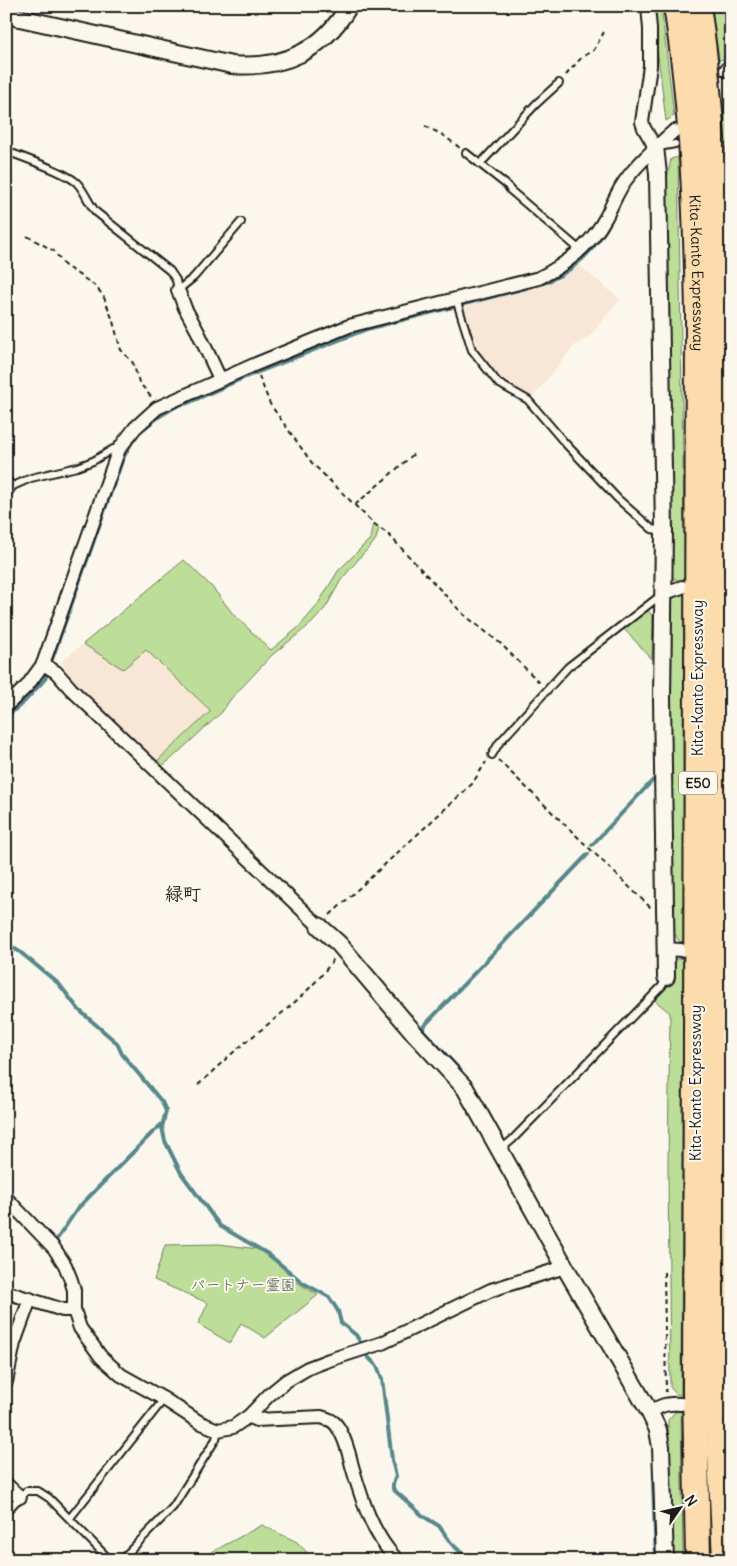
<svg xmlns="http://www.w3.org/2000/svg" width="737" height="1566" viewBox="0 0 737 1566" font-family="Delius,'Klee One',sans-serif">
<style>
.built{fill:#f8e7d6}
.green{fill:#bdde98;stroke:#6c7d5a}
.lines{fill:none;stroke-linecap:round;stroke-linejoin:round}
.stream{stroke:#56878a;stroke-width:4}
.service-casing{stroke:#1c1c1c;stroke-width:10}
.minor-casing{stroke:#1c1c1c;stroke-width:16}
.tertiary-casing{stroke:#1c1c1c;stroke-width:20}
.motorway-casing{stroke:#1c1c1c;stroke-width:28}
.path{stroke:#1c1c1c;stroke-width:2;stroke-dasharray:5 4;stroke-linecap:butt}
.service{stroke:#fbf7ec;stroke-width:6}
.minor{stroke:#fbf7ec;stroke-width:12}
.tertiary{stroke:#fbf7ec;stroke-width:16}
.motorway{stroke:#fcdcac;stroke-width:24}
.labels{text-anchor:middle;stroke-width:4;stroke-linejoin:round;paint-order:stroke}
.shield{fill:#fbf7ec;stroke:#5f5e5a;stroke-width:1}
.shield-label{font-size:14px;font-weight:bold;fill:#1c1c1c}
.street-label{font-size:15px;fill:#1c1c1c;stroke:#fbf7ec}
.park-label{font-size:15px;fill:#4c5641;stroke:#fbf7ec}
.quarter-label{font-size:18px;font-weight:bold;fill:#1c1c1c;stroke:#fbf7ec}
</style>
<rect width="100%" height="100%" fill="#fbf7ec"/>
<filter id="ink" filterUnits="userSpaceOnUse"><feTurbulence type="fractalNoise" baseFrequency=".02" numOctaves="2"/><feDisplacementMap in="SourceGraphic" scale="10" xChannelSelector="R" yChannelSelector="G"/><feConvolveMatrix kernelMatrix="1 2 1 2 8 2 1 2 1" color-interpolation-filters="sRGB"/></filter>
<g filter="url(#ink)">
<g class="built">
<path d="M579,265l41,34 -30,37 -17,11 -40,50 -26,-12 -9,-8 -23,-27 -14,-42 96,-27z"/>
<path d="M83,644l15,8 47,-2 66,61 -56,52 -80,-81 -14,-20z"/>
</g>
<g class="green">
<path d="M652,6h9l13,110 -8,5z"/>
<path d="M711,6h16c2,18 8,37 -1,53l-7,1z"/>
<path d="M731,93v185l-1,-54 -7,-121z"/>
<path d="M678,157l7,425 -11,-3 -3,-4 -4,-397 4,-19z"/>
<path d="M373,523l6,5 -3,11 -6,8 -8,8 -21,25 -15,27 -13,15 -41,33 -42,45 -8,12 -52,48 -11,8 -4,-5 56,-52 -65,-61 -23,19 -40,-25 101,-84 28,27 22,28 37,35 28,-23 17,-20 22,-36 32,-32z"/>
<path d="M680,592h5l-2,154 1,196 -5,-1 -5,-8 -3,-172 1,-161z"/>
<path d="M648,610l5,7 -1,42 -28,-30z"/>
<path d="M683,958l-2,437 -5,-1 -6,-7 -2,-221 2,-153 -16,-13 17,-19 1,-9 5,-13z"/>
<path d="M219,1244l39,5 18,13 24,22 18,11 -53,43 -24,-15 -11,20 -32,-19 10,-21 -54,-23 11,-35z"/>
<path d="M681,1411l2,149h-11l-4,-140 7,-8z"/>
<path d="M262,1525l35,17 17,18h-117z"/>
</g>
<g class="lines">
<g class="stream">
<path d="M537,285c34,-9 61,-37 76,-69"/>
<path d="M143,429l17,-13 18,-11 10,-2 55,-25 124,-49 159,-41"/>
<path d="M6,717l19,-16 20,-22 78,-221 10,-18"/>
<path d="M592,845l61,-65"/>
<path d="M6,944l14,8 39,32 20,26 38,33 5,11 40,48 4,9 -4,16 3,14 16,32 39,53 48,28 35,29 26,14 9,14 3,12 15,12 13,23 8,8 5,13 10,81 4,16 -3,8v5l30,27 16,10 12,17 18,17"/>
<path d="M461,1071l-38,-41v-3l165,-173"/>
<path d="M53,1240l2,2 23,-34 73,-74 11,-10"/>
<path d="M653,1482l3,78"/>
</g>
<g class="service-casing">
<g id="service">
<path d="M659,147l16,-3"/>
<path d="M6,151c18,7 57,20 70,31 8,7 12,21 20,30l74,59 6,9 2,10"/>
<path d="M466,153l42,33 2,4 70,60"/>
<path d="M480,164l56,-60 23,-21"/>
<path d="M178,290l16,-13 47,-55"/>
<path d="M456,299l16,51 26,33 30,17 36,42 54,57 34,30 10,2"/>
<path d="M6,479l7,7 18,-8 46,-11 16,-6 20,-12h6"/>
<path d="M6,496l7,-10"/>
<path d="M492,755l7,-12 69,-76 93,-72"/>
<path d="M501,1149l11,-9 150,-154 4,-8"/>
<path d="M6,1512l20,-21h12l11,7 57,58 9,4"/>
<path d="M70,1518l94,-119"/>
<path d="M121,1560l52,-53 43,-68 2,-9"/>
</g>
</g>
<g class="minor-casing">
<g id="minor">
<path d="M648,6l2,23v37l-8,56 2,6 11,19"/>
<path d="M726,70l5,-5"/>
<path d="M178,290l7,18 13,24 22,47"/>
<path d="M662,594l20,-7"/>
<path d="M43,664l13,8 15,17 248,237"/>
<path d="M6,706l21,-20 16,-22 76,-215 16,-21 22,-20 99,-44 93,-38 190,-48c28,-14 52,-33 67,-61 7,-13 12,-28 22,-40 13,-17 30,-32 46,-46"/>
<path d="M666,949l15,1"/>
<path d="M6,1198l48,50 11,17 6,15 3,10v20l6,18 21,29 20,18 43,24 35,23 19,8 15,-3 16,-11 20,-21 17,-14 22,-13 21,-8 53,-17 109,-53 74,-23"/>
<path d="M6,1292l57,18h11"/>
<path d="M6,1382l8,-39 16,-44"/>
<path d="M730,1403h1"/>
<path d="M650,1413c10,-8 17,-10 31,-9"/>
<path d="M249,1416l7,4 65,-3c7,2 12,3 16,9 8,11 12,27 15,40 10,34 20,68 45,94"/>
<path d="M6,1484l14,13"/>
</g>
</g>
<g class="tertiary-casing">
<g id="tertiary">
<path d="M6,15l226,50c52,4 90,-14 117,-59"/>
<path d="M655,147l3,27 6,357 -2,167 4,279"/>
<path d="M319,926l20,18 76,90 50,54 100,179 85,146 8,17 3,17 4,113"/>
</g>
</g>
<g class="motorway-casing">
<g id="motorway">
<path id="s1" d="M676,6c16,102 20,205 22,308l-3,1076 3,170"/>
<path d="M698,6c15,101 19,204 21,305l-2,1078 8,171"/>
</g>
</g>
<g class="path">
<path d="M6,73l3,-6"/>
<path d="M566,75l16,-18 12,-7 10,-18"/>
<path d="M425,126l18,9 17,13"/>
<path d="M27,236l27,15 10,14 30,20 9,10 9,23 9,32 12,13 6,19 12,15"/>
<path d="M259,376l11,28 42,59 61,60 15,11 75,80 37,29 40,40"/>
<path d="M355,505l60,-52"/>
<path d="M498,760l153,148"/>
<path d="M330,915l142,-131 14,-22"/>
<path d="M198,1085c12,-11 24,-23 37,-34 34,-29 70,-52 96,-88l2,-6"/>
<path d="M664,1272l2,120"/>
</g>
<use href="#service" class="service"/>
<use href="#minor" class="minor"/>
<use href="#tertiary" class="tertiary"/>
<use href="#motorway" class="motorway"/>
</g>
</g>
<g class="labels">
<rect class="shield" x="679" y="771.5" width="38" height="23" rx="4"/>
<g class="shield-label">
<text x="698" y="788">E50</text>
</g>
<g class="street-label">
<text dy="5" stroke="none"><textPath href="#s1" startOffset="268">Kita-Kanto Expressway</textPath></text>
<text transform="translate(698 678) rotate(-90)" y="5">Kita-Kanto Expressway</text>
<text transform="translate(696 1083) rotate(-90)" y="5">Kita-Kanto Expressway</text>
</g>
<g class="park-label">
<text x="243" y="1290">パートナー霊園</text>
</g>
<g class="quarter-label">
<text x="183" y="900">緑町</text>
</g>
</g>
<rect width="737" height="1566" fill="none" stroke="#fbf7ec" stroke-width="25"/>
<rect x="12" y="12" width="712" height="1541" fill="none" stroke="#1c1c1c" stroke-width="2" filter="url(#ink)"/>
<g transform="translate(680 1508) rotate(56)" stroke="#fbf7ec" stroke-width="4" paint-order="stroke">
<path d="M0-4L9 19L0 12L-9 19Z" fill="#1c1c1c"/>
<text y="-8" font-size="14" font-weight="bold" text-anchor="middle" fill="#1c1c1c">N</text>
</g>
</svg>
